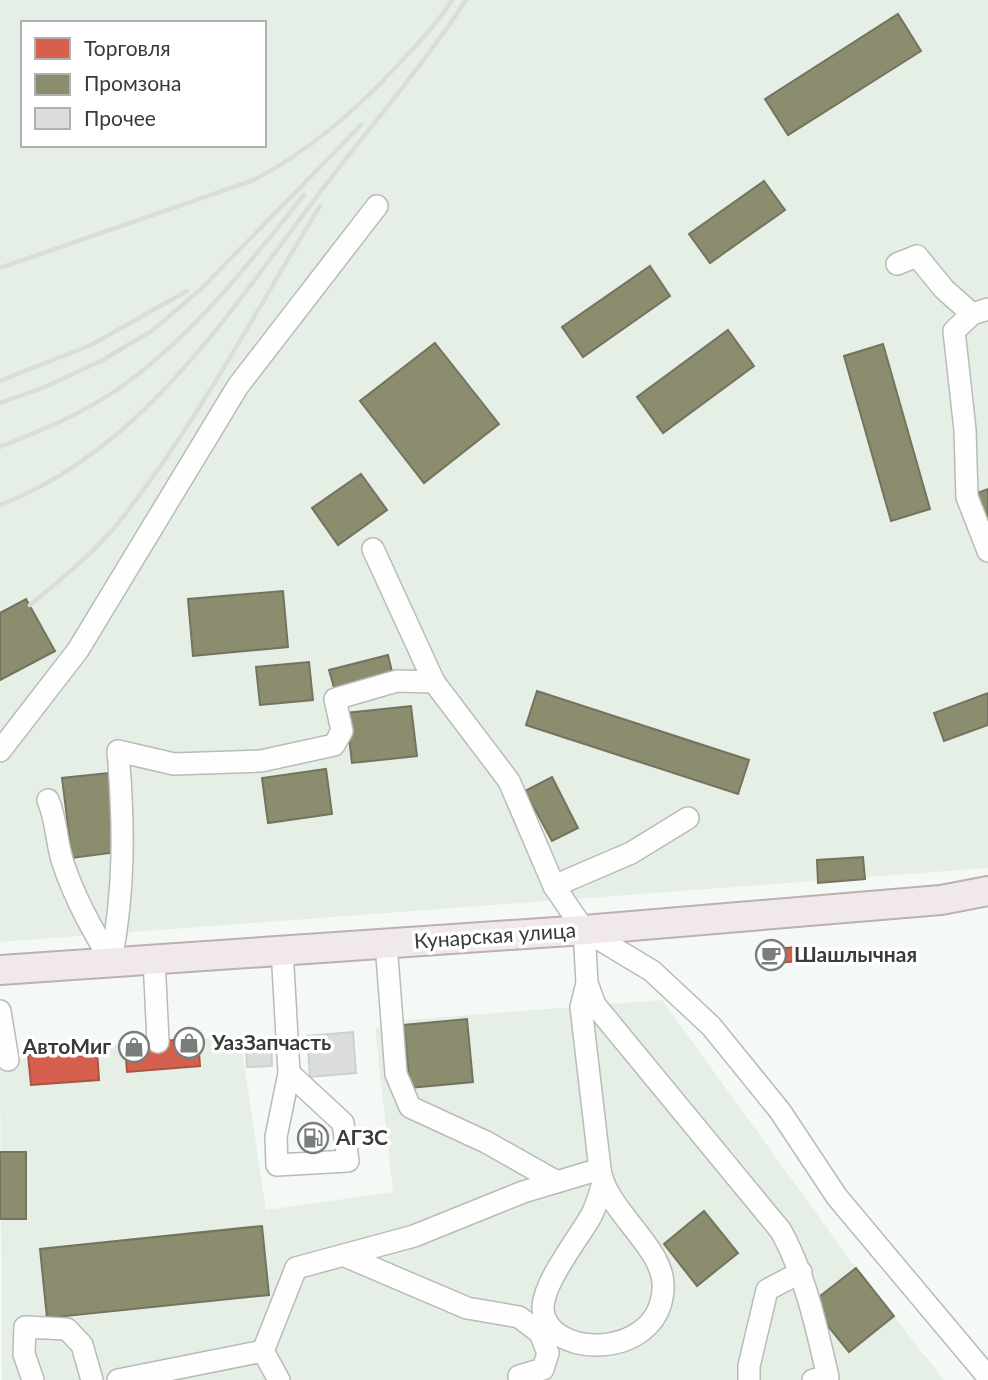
<svg xmlns="http://www.w3.org/2000/svg" width="988" height="1380" viewBox="0 0 988 1380" font-family="Lato,sans-serif">
<style>
.built{fill:#e6efe6;fill-rule:evenodd}
.shops{fill:#d6604d;stroke:#a75547;stroke-width:2}
.industry{fill:#8c8c6e;stroke:#73745e;stroke-width:2}
.building{fill:#dbdedb;stroke:#ced1ce;stroke-width:2}
.lines{fill:none;stroke-linecap:round;stroke-linejoin:round}
.minor-casing{stroke:#b8bbb7;stroke-width:24}
.major-casing{stroke:#bcb0b1;stroke-width:32}
.minor{stroke:#fefefe;stroke-width:21}
.major{stroke:#f0e8e9;stroke-width:28}
.rail{stroke:#dcdcdc;stroke-width:4.5}
.labels{text-anchor:middle;stroke-width:7;stroke-linejoin:round;paint-order:stroke}
.street-label{font-size:21px;fill:#383b38;stroke:#fff}
.poi-label{font-size:21px;font-weight:bold;fill:#383b38;stroke:#fff;text-anchor:start}
</style>
<rect width="100%" height="100%" fill="#f5f9f5"/>
<g class="built">
<path d="M0,0h988v868l-988,74zM23,23h241v122h-241z"/>
<path d="M662,1000l194,268 88,112h-942l-2,-318 125,-18 115,-8 26,174 127,-18 -18,-163 18,-8z"/>
</g>
<g class="shops">
<path d="M797,947l1,14 -33,3 -2,-14z"/>
<path d="M198,1038l2,28 -73,6 -2,-28z"/>
<path d="M97,1050l2,30 -68,5 -3,-30z"/>
</g>
<g class="industry">
<path d="M898,14l23,37 -133,84 -23,-36z"/>
<path d="M764,181l21,29 -75,53 -21,-29z"/>
<path d="M650,266l20,30 -87,61 -21,-30z"/>
<path d="M728,330l26,36 -91,67 -26,-36z"/>
<path d="M435,343l64,81 -75,59 -64,-82z"/>
<path d="M883,344l47,165 -39,12 -47,-165z"/>
<path d="M361,474l26,36 -49,35 -26,-37z"/>
<path d="M988,489v46l-14,-41z"/>
<path d="M283,591l5,56 -95,9 -5,-57z"/>
<path d="M26,599l29,52 -55,29v-67z"/>
<path d="M388,655l5,21 -58,15 -6,-21z"/>
<path d="M309,662l4,38 -53,5 -4,-38z"/>
<path d="M537,691l212,69 -11,34 -212,-69z"/>
<path d="M988,693v32l-44,16 -10,-28z"/>
<path d="M411,706l6,50 -65,7 -6,-50z"/>
<path d="M326,769l6,45 -64,9 -6,-45z"/>
<path d="M108,773l10,79 -46,6 -10,-80z"/>
<path d="M552,777l26,51 -26,13 -27,-50z"/>
<path d="M863,857l2,22 -47,4 -1,-23z"/>
<path d="M467,1019l6,63 -63,6 -6,-63z"/>
<rect x="0" y="1152" width="26" height="67"/>
<path d="M704,1211l34,42 -41,33 -33,-42z"/>
<path d="M262,1226l7,69 -222,23 -7,-69z"/>
<path d="M856,1268l38,48 -45,36 -39,-48z"/>
</g>
<g class="building">
<path d="M353,1032l3,41 -46,4 -3,-41z"/>
<path d="M271,1042l1,24 -25,1 -1,-24z"/>
</g>
<g class="lines">
<g class="minor-casing">
<g id="minor">
<path d="M897,264l20,-8 27,33 28,25"/>
<path d="M988,309l-16,5 -18,17 11,99 2,67 21,54"/>
<path d="M373,549l61,133 75,99 45,105 30,44 68,41 59,55 69,85 57,86 151,180"/>
<path d="M0,751l78,-101 160,-264 139,-180"/>
<path d="M48,800c9,21 8,42 15,63 12,36 29,66 48,98 14,-73 13,-137 7,-210l56,13 87,-3 73,-16 8,-14 -7,-32 62,-18 37,1"/>
<path d="M554,886l77,-33 57,-35"/>
<path d="M584,930l3,53 8,22 186,226c25,46 35,95 47,146l-15,3"/>
<path d="M386,943l10,131 14,33 76,35 71,40"/>
<path d="M282,949l7,124 -13,64 1,28 71,-4 -5,-38 -54,-50"/>
<path d="M154,958l4,84"/>
<path d="M0,1011l8,49"/>
<path d="M600,1169c5,42 67,79 63,121 -5,73 -122,68 -120,16 2,-26 35,-67 48,-90 5,-9 8,-20 11,-30"/>
<path d="M345,1256l122,52 52,9 21,16 8,20 -5,16 -24,7"/>
<path d="M33,1380l-9,-26 1,-27 42,2 15,16 10,35"/>
<path d="M118,1380l145,-29"/>
<path d="M279,1380l-16,-29 33,-83 118,-32 109,-44 77,-23 -19,-162 6,-24"/>
<path d="M749,1380v-14l18,-76 34,-18"/>
</g>
</g>
<g class="major-casing">
<path id="major" d="M0,970l584,-40 357,-30 47,-9"/>
</g>
<use href="#minor" class="minor"/>
<use href="#major" class="major"/>
<g class="rail">
<path d="M0,268l254,-88c56,-30 99,-67 143,-114 19,-20 40,-42 55,-66"/>
<path d="M0,381l91,-36 96,-54"/>
<path d="M0,403l45,-16 56,-26 52,-31 47,-40 161,-165"/>
<path d="M0,447c40,-16 79,-32 115,-56 76,-52 132,-125 189,-196"/>
<path d="M0,505c147,-56 236,-204 328,-323 46,-60 97,-119 138,-182"/>
<path d="M30,605c31,-26 63,-51 89,-83 77,-97 136,-210 201,-316"/>
</g>
</g>
<defs>
<g id="cafe-ring" transform="scale(1.575)"><circle r="9.5" fill="#fff" stroke="#7a7e7a" stroke-width="1.5"/><path d="M-5.5-4.5H6V0H3Q3 3.5 0 3.5H-2.5Q-5.5 3.5-5.5 0ZM3-3.2v2h1.7v-2ZM-6 4.5H4V6H-6Z" fill="#7a7e7a"/></g>
<g id="shop-ring" transform="scale(1.575)"><circle r="9.5" fill="#fff" stroke="#7a7e7a" stroke-width="1.5"/><path d="M-5-2.5h2.3a2.7 3.5 0 0 1 5.4 0H5L5.5 6h-11ZM-1.5-2.5h3a1.5 2.3 0 0 0-3 0Z" fill="#7a7e7a"/></g>
<g id="fuel-ring" transform="scale(1.575)"><circle r="9.5" fill="#fff" stroke="#7a7e7a" stroke-width="1.5"/><path d="M-5.5-6h7V0h2V4h1.3V-2.5L3-4.5l.8-.8L6-3V5H2.5V1h-1V6h-7ZM-4.2-4.7v3.2H.2V-4.7Z" fill="#7a7e7a"/></g>
</defs>
<g fill-rule="evenodd">
<use href="#cafe-ring" x="771" y="955"/>
<use href="#shop-ring" x="189" y="1043"/>
<use href="#shop-ring" x="134" y="1047"/>
<use href="#fuel-ring" x="313" y="1138"/>
</g>
<g class="labels">
<g class="street-label">
<text transform="translate(495 936) rotate(-4)" y="7">Кунарская улица</text>
</g>
<g class="poi-label">
<text x="794" y="962">Шашлычная</text>
<text x="212" y="1050">УазЗапчасть</text>
<text x="111" y="1054" text-anchor="end">АвтоМиг</text>
<text x="336" y="1145">АГЗС</text>
</g>
</g>
<rect x="21" y="21" width="245" height="126" fill="#ffffff" stroke="#afb1af" stroke-width="2"/>
<rect x="35" y="38" width="35" height="21" fill="#d6604d" stroke="#afb1af" stroke-width="2"/>
<text x="84" y="56" font-size="21" fill="#383b38">Торговля</text>
<rect x="35" y="74" width="35" height="21" fill="#8c8c6e" stroke="#afb1af" stroke-width="2"/>
<text x="84" y="91" font-size="21" fill="#383b38">Промзона</text>
<rect x="35" y="108" width="35" height="21" fill="#dbdedb" stroke="#afb1af" stroke-width="2"/>
<text x="84" y="126" font-size="21" fill="#383b38">Прочее</text>
</svg>
